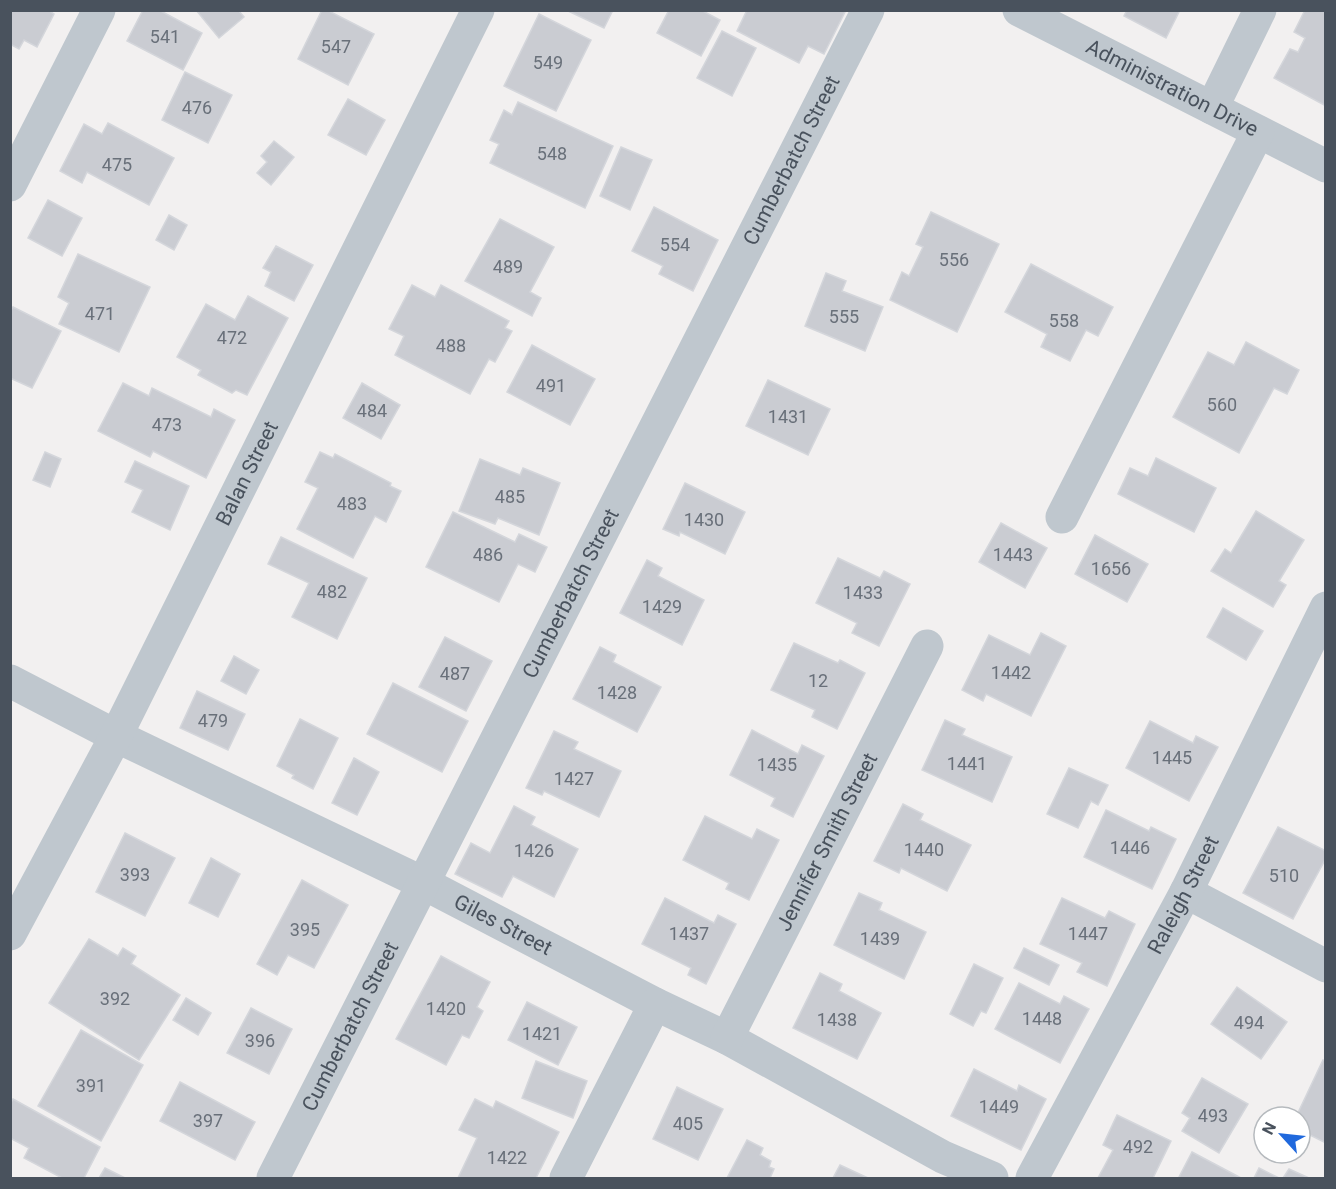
<svg xmlns="http://www.w3.org/2000/svg" width="1336" height="1189" viewBox="0 0 1336 1189" font-family="Roboto,sans-serif">
<style>
.building{fill:#caccd2;stroke:#d4d6db;stroke-width:1.5}
.lines{fill:none;stroke-linecap:round;stroke-linejoin:round}
.minor{stroke:#bfc7ce;stroke-width:33}
.labels{text-anchor:middle;stroke-width:4.5;stroke-linejoin:round;paint-order:stroke}
.number-label{font-size:18px;fill:#69707a}
.street-label{font-size:21px;fill:#49525d;stroke:#fff}
</style>
<rect width="100%" height="100%" fill="#f2f0f0"/>
<g class="building">
<path d="M10,10h38l6,4 -17,33 -13,-7 -5,9 -9,-5z"/>
<path d="M143,10h16l43,23 -19,37 -56,-29z"/>
<path d="M196,10h42l6,7 -25,21z"/>
<path d="M322,10h5l47,24 -26,51 -50,-26z"/>
<path d="M566,10h47l-9,18z"/>
<path d="M669,10h32l19,10 -19,36 -44,-23z"/>
<path d="M747,10h99l-22,44 -16,-8 -9,17 -62,-32z"/>
<path d="M1127,10h53l-14,28 -42,-22z"/>
<path d="M1305,10h21v96l-52,-28 16,-29 8,3 7,-14 -11,-6z"/>
<path d="M539,14l52,26 -35,71 -52,-25z"/>
<path d="M722,31l34,17 -24,48 -35,-18z"/>
<path d="M185,72l47,23 -24,48 -46,-23z"/>
<path d="M348,99l37,21 -19,35 -38,-20z"/>
<path d="M518,102l95,44 -28,62 -95,-45 9,-19 -9,-4 14,-30 8,5z"/>
<path d="M108,123l66,35 -25,47 -62,-33 -5,11 -22,-12 24,-47 18,10z"/>
<path d="M274,141l20,16 -23,28 -14,-12 10,-11 -6,-6z"/>
<path d="M621,147l31,13 -22,50 -30,-14z"/>
<path d="M48,200l34,18 -20,38 -34,-18z"/>
<path d="M654,207l64,33 -25,51 -34,-17 4,-8 -31,-15z"/>
<path d="M931,212l68,32 -42,88 -67,-32 12,-28 7,4 14,-29 -7,-3z"/>
<path d="M169,215l18,10 -13,25 -18,-10z"/>
<path d="M500,219l54,28 -24,45 11,6 -9,18 -67,-35z"/>
<path d="M276,246l37,19 -19,36 -29,-15 6,-14 -8,-4z"/>
<path d="M78,254l72,33 -31,65 -60,-28 10,-21 -11,-6z"/>
<path d="M1031,264l82,43 -15,29 -12,-6 -16,31 -29,-14 6,-13 -42,-22z"/>
<path d="M826,273l20,8 -4,10 41,16 -18,44 -60,-25z"/>
<path d="M412,285l23,12 6,-12 68,36 -4,7 7,3 -17,31 -6,-3 -19,35 -75,-39 9,-19 -15,-7z"/>
<path d="M248,296l40,22 -41,77 -11,-5 -4,3 -34,-18 3,-5 -24,-13 29,-53 29,16z"/>
<path d="M13,307l48,24 -29,57 -22,-10v-66z"/>
<path d="M1246,342l53,28 -12,24 -13,-6 -35,65 -66,-36 35,-65 26,13z"/>
<path d="M532,345l63,34 -25,46 -63,-33z"/>
<path d="M768,380l62,29 -22,46 -62,-29z"/>
<path d="M123,383l26,13 3,-8 59,29 3,-8 21,11 -29,58 -53,-27 -3,6 -52,-26z"/>
<path d="M362,383l38,22 -19,34 -38,-21z"/>
<path d="M45,452l16,7 -11,28 -17,-7z"/>
<path d="M320,452l13,6 2,-4 56,29 -1,3 11,5 -15,31 -11,-6 -22,42 -56,-29 21,-41 -13,-6z"/>
<path d="M1156,458l60,30 -22,44 -76,-38 12,-26 18,8z"/>
<path d="M480,459l40,16 3,-7 37,15 -21,52 -41,-17 -3,6 -36,-13z"/>
<path d="M135,461l54,25 -19,44 -38,-18 11,-22 -18,-8z"/>
<path d="M685,483l60,29 -20,42 -45,-22 -1,4 -16,-7z"/>
<path d="M1256,511l48,29 -25,41 7,4 -13,22 -62,-36 14,-22 6,4z"/>
<path d="M453,512l62,30 4,-8 28,13 -12,25 -17,-8 -19,38 -73,-35z"/>
<path d="M1001,523l46,25 -22,40 -46,-26z"/>
<path d="M1095,535l53,29 -21,38 -52,-28z"/>
<path d="M281,537l86,41 -30,61 -45,-22 17,-34 -41,-19z"/>
<path d="M838,558l42,20 4,-7 26,13 -31,62 -27,-13 5,-10 -41,-20z"/>
<path d="M647,560l15,8 -4,8 46,24 -22,45 -62,-32z"/>
<path d="M1223,608l40,23 -17,29 -39,-23z"/>
<path d="M1041,633l25,13 -35,70 -45,-22 -3,7 -21,-11 27,-55 41,20z"/>
<path d="M445,637l47,24 -26,50 -47,-24z"/>
<path d="M794,643l44,20 2,-3 25,13 -28,56 -25,-12 3,-7 -44,-20z"/>
<path d="M600,647l16,8 -3,7 48,25 -24,45 -64,-33z"/>
<path d="M234,656l25,14 -13,24 -25,-13z"/>
<path d="M393,683l75,38 -26,51 -75,-38z"/>
<path d="M197,691l48,23 -17,36 -48,-22z"/>
<path d="M300,719l38,19 -25,51 -21,-11 2,-3 -17,-9z"/>
<path d="M945,720l20,9 -3,6 50,22 -20,45 -70,-32z"/>
<path d="M1150,721l43,22 3,-7 22,11 -29,54 -63,-33z"/>
<path d="M752,730l46,24 4,-9 22,11 -31,61 -22,-11 4,-8 -45,-23z"/>
<path d="M554,731l24,11 -4,7 47,22 -22,46 -55,-26 -2,4 -16,-7z"/>
<path d="M354,758l25,14 -22,43 -25,-12z"/>
<path d="M1069,768l39,17 -10,20 -7,-4 -13,27 -31,-14z"/>
<path d="M903,804l20,10 -3,6 51,25 -24,46 -46,-23 -2,5 -25,-12z"/>
<path d="M514,806l21,11 -4,8 47,24 -24,48 -41,-21 -11,21 -47,-23 16,-31 19,10z"/>
<path d="M1106,810l43,21 2,-4 25,12 -24,50 -68,-32z"/>
<path d="M705,816l47,23 5,-10 22,11 -30,60 -23,-11 3,-6 -46,-23z"/>
<path d="M1278,827l48,24v7l-33,61 -50,-26z"/>
<path d="M125,833l50,25 -30,58 -49,-24z"/>
<path d="M211,858l29,16 -22,43 -29,-14z"/>
<path d="M302,880l46,25 -34,63 -26,-13 -11,20 -20,-11z"/>
<path d="M859,893l23,10 -3,7 47,22 -22,47 -70,-34z"/>
<path d="M665,898l49,25 4,-8 18,9 -30,60 -18,-9 3,-7 -49,-24z"/>
<path d="M1062,898l43,20 4,-7 26,13 -28,62 -30,-14 5,-9 -42,-19z"/>
<path d="M89,939l29,17 5,-8 13,8 -5,8 49,31 -41,65 -90,-57z"/>
<path d="M1024,948l35,17 -10,20 -35,-17z"/>
<path d="M441,956l49,26 -13,25 6,4 -14,27 -7,-3 -16,30 -50,-26z"/>
<path d="M974,964l29,14 -17,35 -5,-2 -8,15 -23,-12z"/>
<path d="M820,973l22,11 -3,7 42,22 -24,46 -64,-31z"/>
<path d="M1019,983l41,21 4,-8 25,13 -29,54 -65,-34z"/>
<path d="M1237,987l50,35 -26,37 -50,-35z"/>
<path d="M186,998l25,15 -13,22 -25,-15z"/>
<path d="M527,1002l50,25 -19,38 -50,-25z"/>
<path d="M251,1008l41,21 -23,45 -42,-21z"/>
<path d="M81,1030l62,35 -42,76 -63,-35z"/>
<path d="M1323,1060l3,1v82l-26,-13v-13h-4z"/>
<path d="M536,1061l51,20 -14,37 -51,-20z"/>
<path d="M974,1069l43,22 2,-6 27,14 -25,51 -70,-34z"/>
<path d="M1202,1078l46,26 -29,49 -37,-22 8,-13 -8,-5z"/>
<path d="M180,1082l75,40 -20,38 -75,-39z"/>
<path d="M677,1087l46,22 -25,51 -45,-21z"/>
<path d="M13,1099l87,48 -16,31h-22l-38,-20 5,-10 -19,-10v-34z"/>
<path d="M475,1099l18,9 3,-7 63,31 -23,46h-78l19,-40 -18,-8z"/>
<path d="M1117,1115l54,26 -18,37h-55l15,-28 -10,-5z"/>
<path d="M747,1140l16,8 -3,7 11,6 -2,6 5,2 -4,9h-43z"/>
<path d="M1192,1152l49,26h-59l-3,-1z"/>
<path d="M840,1165l28,13h-35z"/>
<path d="M105,1168l20,10h-26z"/>
<path d="M1259,1168l20,10h-25z"/>
<path d="M1289,1169l20,9h-26z"/>
</g>
<g class="lines">
<g class="minor">
<path id="s1" d="M1019,10l307,156"/>
<path d="M1212,108l48,-98"/>
<path d="M10,185l89,-175"/>
<path d="M1062,517l196,-385"/>
<path id="s2" d="M10,681l106,55 307,147 232,121 72,34 216,119 49,21"/>
<path d="M1186,892l140,74"/>
<path id="s3" d="M10,934l106,-198 362,-726"/>
<path id="s4" d="M727,1038l200,-392"/>
<path id="s5" d="M273,1178l595,-1168"/>
<path d="M566,1178l89,-174"/>
<path id="s6" d="M1032,1178l154,-286 140,-284"/>
</g>
</g>
<g class="labels">
<g class="number-label">
<text x="165" y="43">541</text>
<text x="336" y="53">547</text>
<text x="548" y="69">549</text>
<text x="197" y="114">476</text>
<text x="552" y="160">548</text>
<text x="117" y="171">475</text>
<text x="675" y="251">554</text>
<text x="954" y="266">556</text>
<text x="508" y="273">489</text>
<text x="100" y="320">471</text>
<text x="844" y="323">555</text>
<text x="1064" y="327">558</text>
<text x="232" y="344">472</text>
<text x="451" y="352">488</text>
<text x="551" y="392">491</text>
<text x="1222" y="411">560</text>
<text x="372" y="417">484</text>
<text x="788" y="423">1431</text>
<text x="167" y="431">473</text>
<text x="510" y="503">485</text>
<text x="352" y="510">483</text>
<text x="704" y="526">1430</text>
<text x="488" y="561">486</text>
<text x="1013" y="561">1443</text>
<text x="1111" y="575">1656</text>
<text x="332" y="598">482</text>
<text x="863" y="599">1433</text>
<text x="662" y="613">1429</text>
<text x="1011" y="679">1442</text>
<text x="455" y="680">487</text>
<text x="818" y="687">12</text>
<text x="617" y="699">1428</text>
<text x="213" y="727">479</text>
<text x="1172" y="764">1445</text>
<text x="967" y="770">1441</text>
<text x="777" y="771">1435</text>
<text x="574" y="785">1427</text>
<text x="1130" y="854">1446</text>
<text x="924" y="856">1440</text>
<text x="534" y="857">1426</text>
<text x="135" y="881">393</text>
<text x="1284" y="882">510</text>
<text x="305" y="936">395</text>
<text x="689" y="940">1437</text>
<text x="1088" y="940">1447</text>
<text x="880" y="945">1439</text>
<text x="115" y="1005">392</text>
<text x="446" y="1015">1420</text>
<text x="1042" y="1025">1448</text>
<text x="837" y="1026">1438</text>
<text x="1249" y="1029">494</text>
<text x="542" y="1040">1421</text>
<text x="260" y="1047">396</text>
<text x="91" y="1092">391</text>
<text x="999" y="1113">1449</text>
<text x="1213" y="1122">493</text>
<text x="208" y="1127">397</text>
<text x="688" y="1130">405</text>
<text x="1138" y="1153">492</text>
<text x="507" y="1164">1422</text>
</g>
<g class="street-label">
<text dy="7" stroke="none"><textPath href="#s1" startOffset="172">Administration Drive</textPath></text>
<text dy="7" stroke="none"><textPath href="#s5" startOffset="1142">Cumberbatch Street</textPath></text>
<text dy="7" stroke="none"><textPath href="#s3" startOffset="518">Balan Street</textPath></text>
<text dy="7" stroke="none"><textPath href="#s5" startOffset="656">Cumberbatch Street</textPath></text>
<text dy="7" stroke="none"><textPath href="#s4" startOffset="220">Jennifer Smith Street</textPath></text>
<text dy="7" stroke="none"><textPath href="#s6" startOffset="321">Raleigh Street</textPath></text>
<text dy="7" stroke="none"><textPath href="#s2" startOffset="550">Giles Street</textPath></text>
<text dy="7" stroke="none"><textPath href="#s5" startOffset="170">Cumberbatch Street</textPath></text>
</g>
</g>
<rect width="1336" height="1189" fill="none" stroke="#49525d" stroke-width="24"/>
<g transform="translate(1282 1135) rotate(297)"><circle r="28" fill="#ffffff" stroke="#b6babe" stroke-width="1.5"/>
<path d="M0-4.5L10 22L0 15L-10 22Z" fill="#2069dd"/>
<text y="-9" font-size="16" font-weight="bold" text-anchor="middle" fill="#49525d">N</text>
</g>
</svg>
